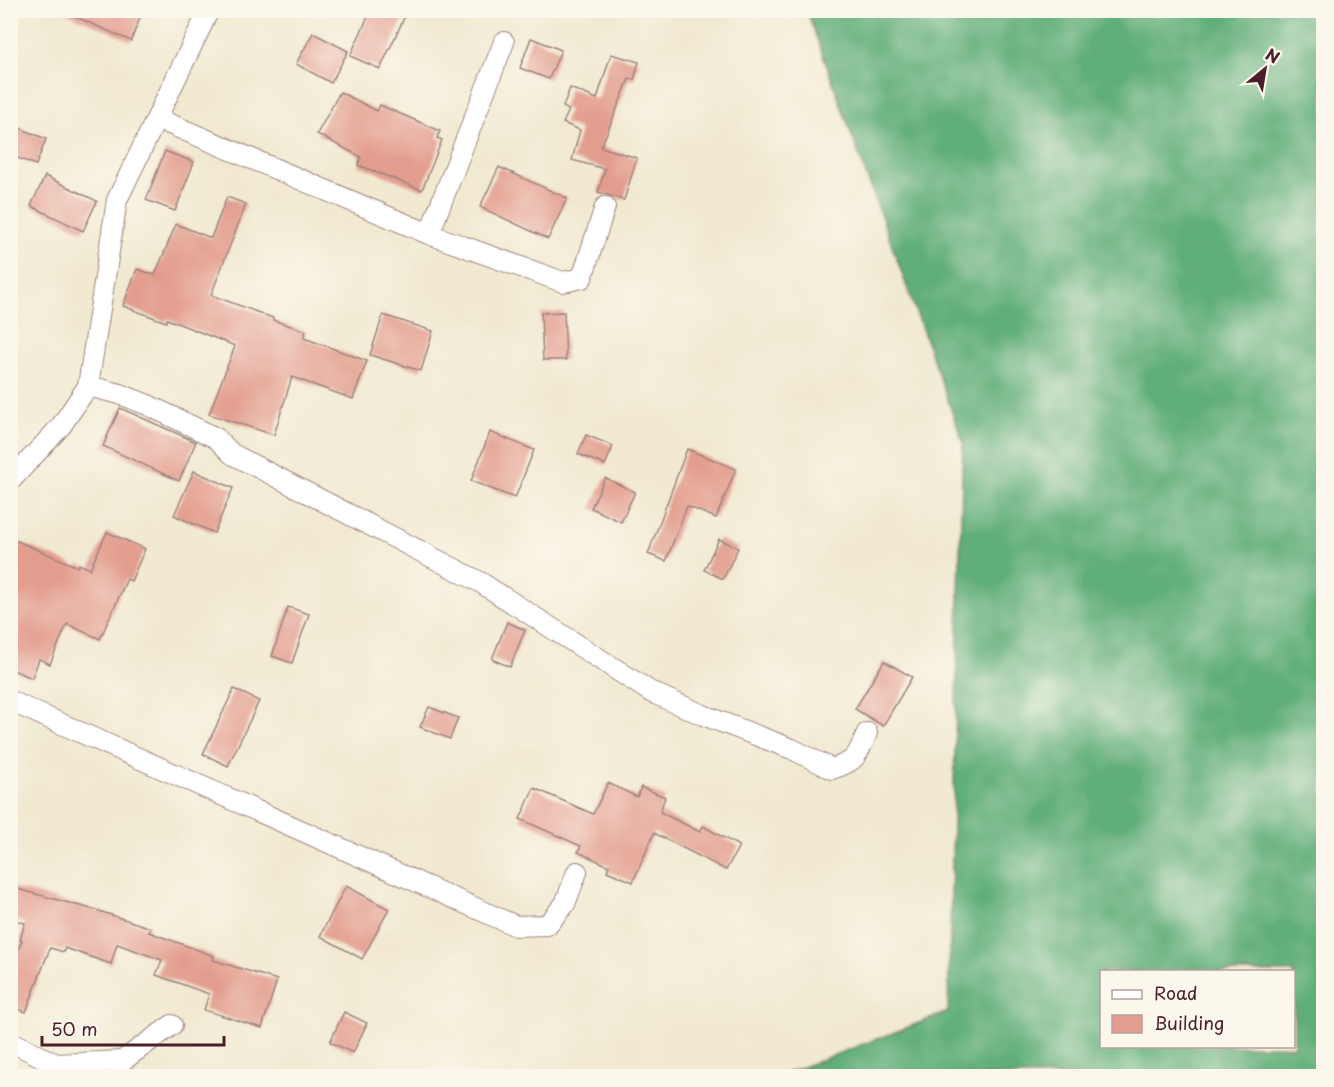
<svg xmlns="http://www.w3.org/2000/svg" width="1334" height="1087" viewBox="0 0 1334 1087" font-family="'Playpen Sans',sans-serif">
<style>
.forest{fill:#61ae78;stroke:#566652;stroke-width:1.5;fill-rule:evenodd}
.building{fill:#e39d8e}
.lines{fill:none;stroke-linecap:round;stroke-linejoin:round}
.minor-casing{stroke:#9e847e;stroke-width:22}
.minor{stroke:#fff;stroke-width:20}
</style>
<rect width="100%" height="100%" fill="#fbf7ec"/>
<filter id="ink" filterUnits="userSpaceOnUse"><feTurbulence type="fractalNoise" baseFrequency=".0167" numOctaves="2"/><feDisplacementMap in="SourceGraphic" scale="12" xChannelSelector="R" yChannelSelector="G"/><feConvolveMatrix kernelMatrix="1 2 1 2 8 2 1 2 1" color-interpolation-filters="sRGB"/></filter>
<filter id="wash" filterUnits="userSpaceOnUse"><feTurbulence type="fractalNoise" baseFrequency=".008" numOctaves="4" result="noise"/><feDisplacementMap in="SourceGraphic" scale="24" xChannelSelector="R" yChannelSelector="G"/><feGaussianBlur stdDeviation="1.35" result="paint"/><feColorMatrix in="noise" values="0 0 0 0 0 0 0 0 0 0 0 0 0 0 0 0 0 1.4 0 .05"/><feComposite in="paint" operator="in"/></filter>
<g filter="url(#wash)">
<rect width="100%" height="100%" fill="#f1e9d0"/>
<path class="forest" d="M807,11h516v1065h-544l169,-64 15,-570zM1102,972h192v74h-192z"/>
<g id="blocks">
<g class="building">
<path d="M60,10h83l-12,31z"/>
<path d="M371,10h22l12,6 -25,53 -30,-13z"/>
<path d="M313,33l35,18 -17,32 -35,-19z"/>
<path d="M531,38l30,12 -12,29 -29,-11z"/>
<path d="M611,54l28,8 -5,18 -5,-1 -28,68 36,11 -13,42 -26,-8 7,-23 -33,-9 8,-30 -17,-7 6,-13 -6,-3 7,-19 27,11z"/>
<path d="M340,92l37,19 3,-6 60,26 -3,7 5,2 -20,50 -64,-25 3,-8 -44,-23z"/>
<path d="M10,124l36,15 -10,26 -26,-10z"/>
<path d="M165,151l29,11 -19,49 -29,-11z"/>
<path d="M499,167l68,31 -19,41 -68,-32z"/>
<path d="M45,176l52,25 -14,30 -52,-25z"/>
<path d="M227,197l19,7 -35,91 62,23v2l33,11 -2,7 63,23 -14,38 -61,-22 -18,58 -65,-21 26,-68 -68,-27 -1,3 -43,-16 14,-37 18,6 21,-51 35,14z"/>
<path d="M564,312l2,48h-23l-2,-47z"/>
<path d="M383,315l50,16 -12,40 -51,-16z"/>
<path d="M120,408l76,34 -17,39 -76,-35z"/>
<path d="M490,432l44,18 -19,48 -44,-17z"/>
<path d="M586,435l27,11 -8,19 -27,-11z"/>
<path d="M687,449l49,20 -20,49 -29,-12 -21,55 -18,-7z"/>
<path d="M194,471l39,17 -19,45 -40,-18z"/>
<path d="M605,478l30,14 -14,30 -30,-14z"/>
<path d="M107,532l38,17 -14,32 -4,-2 -27,60 -33,-15 -17,40 -11,-5 -7,19 -22,-9v-131l68,29 1,-3 11,5z"/>
<path d="M719,539l19,9 -15,31 -19,-9z"/>
<path d="M288,607l21,7 -17,49 -20,-7z"/>
<path d="M507,622l18,8 -15,37 -18,-8z"/>
<path d="M884,661l28,16 -29,49 -28,-17z"/>
<path d="M234,689l25,12 -31,65 -25,-12z"/>
<path d="M429,707l29,11 -8,21 -30,-12z"/>
<path d="M608,783l29,14 4,-10 24,10 -5,15 40,20 3,-6 36,20 -13,24 -72,-37 -21,49 -26,-11 2,-5 -31,-14 3,-6 -61,-27 14,-31 59,26z"/>
<path d="M346,886l43,23 -27,50 -42,-23z"/>
<path d="M10,887l89,24 52,17 -2,4 65,24 -1,4 64,20 -15,48 -58,-18 5,-16 -53,-19 6,-15 -45,-16 -6,20 -46,-16 -1,4 -14,-4 -24,64 -16,-6v-34l12,-32h-2l5,-17 -15,-4z"/>
<path d="M344,1012l23,11 -14,30 -23,-11z"/>
</g>
</g>
</g>
<g filter="url(#ink)">
<use href="#blocks" fill-opacity="0" stroke="#9e847e" stroke-width="1.5"/>
<g class="lines">
<g class="minor-casing">
<g id="minor">
<path d="M158,119l271,115 134,48 19,-4 23,-71"/>
<path d="M429,234l75,-192"/>
<path d="M88,386l32,8 28,11 68,33 16,16 248,128 171,110 52,23 89,34 40,20c25,-8 25,-13 35,-36"/>
<path d="M10,481l51,-55 27,-40 29,-186 92,-190"/>
<path d="M10,701l506,225 31,-1 18,-21 12,-32"/>
<path d="M10,1041l46,23 66,-3 50,-36"/>
</g>
</g>
<use href="#minor" class="minor"/>
</g>
</g>
<rect width="1334" height="1087" fill="none" stroke="#fbf7ec" stroke-width="36"/>
<rect x="1100" y="970" width="195" height="78" fill="#fbf7ec" stroke="#b4a19f" stroke-width="1.5"/>
<rect x="1112" y="990" width="30" height="9" fill="#ffffff" stroke="#b4a19f" stroke-width="1.5"/>
<text x="1154" y="1000" font-size="18" fill="#4a1f2b">Road</text>
<rect x="1112" y="1015" width="30" height="18" fill="#e39d8e" stroke="#b4a19f" stroke-width="1.5"/>
<text x="1154" y="1030" font-size="18" fill="#4a1f2b">Building</text>
<g transform="translate(1265 69) rotate(30)" stroke="#fbf7ec" stroke-width="4.5" paint-order="stroke">
<path d="M0-4.5L10 22L0 15L-10 22Z" fill="#4a1f2b"/>
<text y="-9" font-size="16" font-weight="bold" text-anchor="middle" fill="#4a1f2b">N</text>
</g>
<path d="M42 1036v9h182v-9" fill="none" stroke="#4a1f2b" stroke-width="3"/>
<text x="51" y="1036" font-size="18" fill="#4a1f2b" stroke="#fbf7ec" stroke-width="4.5" paint-order="stroke">50 m</text>
</svg>
